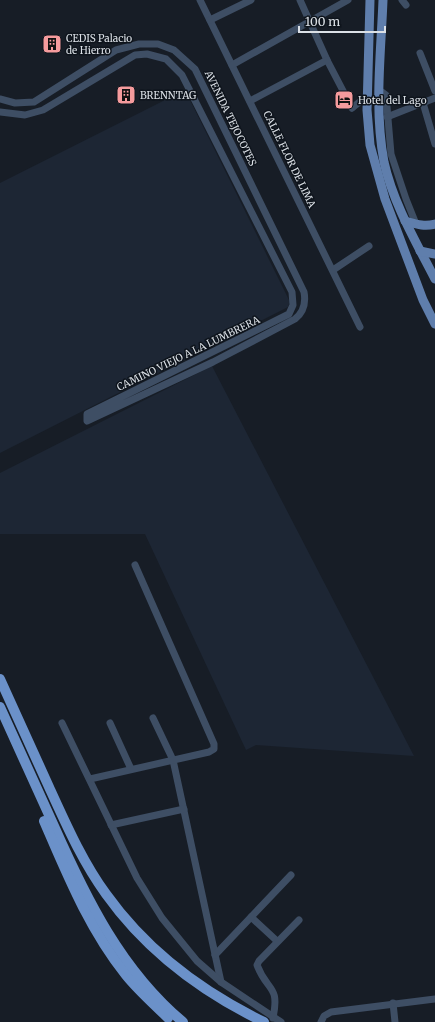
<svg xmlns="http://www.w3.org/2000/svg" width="435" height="1022" viewBox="0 0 435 1022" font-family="Merriweather,serif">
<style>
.built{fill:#1d2634}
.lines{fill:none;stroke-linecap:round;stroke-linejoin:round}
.minor{stroke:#3e4e64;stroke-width:7}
.major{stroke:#5f7eac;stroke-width:9}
.highway{stroke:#6b91c9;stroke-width:10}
.labels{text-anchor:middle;stroke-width:3;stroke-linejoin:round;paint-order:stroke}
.poi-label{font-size:10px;fill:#dbe0e6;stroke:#0e141c;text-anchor:start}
.street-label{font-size:10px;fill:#dbe0e6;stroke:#0e141c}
</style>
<rect width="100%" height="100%" fill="#171d26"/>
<g class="built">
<path d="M185,90l105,212 -2,5 -288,146v-270z"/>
<path d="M212,366l202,390 -158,-11 -10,5 -101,-216h-145v-61z"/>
</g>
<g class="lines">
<g class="minor">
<path d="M200,0l160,327"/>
<path d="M300,0l27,60 25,48"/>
<path d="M402,0l4,5"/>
<path d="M210,20l41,-20"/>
<path d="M420,53l15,38"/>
<path d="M232,65l116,-65"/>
<path d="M380,92h2l4,3 5,59 15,45 10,25"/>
<path d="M0,99l15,4 19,-1 82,-52 23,-6h19l16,6 21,19 109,223c2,11 0,20 -9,27l-82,43 -126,59v-7l202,-100 4,-9 -1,-13 -110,-217 -16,-16 -19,-5 -12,1 -92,55 -18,5 -25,-3"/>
<path d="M250,101l77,-41"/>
<path d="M423,103l12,41"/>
<path d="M352,108l15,-12"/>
<path d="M387,117l48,-19"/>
<path d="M333,270l36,-24"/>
<path d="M153,718l20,42 48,222"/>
<path d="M62,723l75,155 25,40 35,43 24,21 60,40"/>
<path d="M110,723l21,46"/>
<path d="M90,779l119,-27 5,-3v-5l-79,-179"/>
<path d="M111,825l73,-16"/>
<path d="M251,917l26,24"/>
<path d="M215,955l76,-80"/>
<path d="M393,1003l2,19"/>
<path d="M273,1018c7,-34 -6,-26 -16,-53l2,-4 40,-41"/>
<path d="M321,1022l3,-6 7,-4 104,-13"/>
</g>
<g class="major">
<path d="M370,0l-3,110 3,35 15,54 38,101 12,24"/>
<path d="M383,0c-2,53 -9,109 1,162 9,41 32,80 51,117"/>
<path d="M405,221c11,3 19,6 30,3"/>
<path d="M420,251l15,3"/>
</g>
<g class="highway">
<path d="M0,679c16,36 33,72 49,108 17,37 33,74 57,107 40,56 96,98 158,128"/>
<path d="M0,707c18,40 36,79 54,119 32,72 67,144 129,196"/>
<path d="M44,821c23,53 45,108 82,154 12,15 28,29 42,43"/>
</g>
</g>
<defs>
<g id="building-square" transform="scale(1)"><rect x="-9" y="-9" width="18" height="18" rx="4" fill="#f59b9d" stroke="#0e141c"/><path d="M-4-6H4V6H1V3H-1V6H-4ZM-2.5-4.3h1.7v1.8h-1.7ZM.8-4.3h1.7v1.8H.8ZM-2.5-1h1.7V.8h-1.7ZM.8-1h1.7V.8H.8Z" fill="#111"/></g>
<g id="hotel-square" transform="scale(1)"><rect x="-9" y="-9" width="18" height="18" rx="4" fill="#f59b9d" stroke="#0e141c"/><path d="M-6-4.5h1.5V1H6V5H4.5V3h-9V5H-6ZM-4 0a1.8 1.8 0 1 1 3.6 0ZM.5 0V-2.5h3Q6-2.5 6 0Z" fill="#111"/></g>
</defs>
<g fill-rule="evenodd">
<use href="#building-square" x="52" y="44"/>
<use href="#building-square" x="126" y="95"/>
<use href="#hotel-square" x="344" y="100"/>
</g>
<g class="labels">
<g class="poi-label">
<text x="66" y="42">CEDIS Palacio<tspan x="66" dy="12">de Hierro</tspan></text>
<text x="140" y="99">BRENNTAG</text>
<text x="358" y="104">Hotel del Lago</text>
</g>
<g class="street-label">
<text transform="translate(231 118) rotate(64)" y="4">AVENIDA TEJOCOTES</text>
<text transform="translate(290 159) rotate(64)" y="4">CALLE FLOR DE LIMA</text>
<text transform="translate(188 353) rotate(-26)" y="4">CAMINO VIEJO A LA LUMBRERA</text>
</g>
</g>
<path d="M299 26v6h86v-6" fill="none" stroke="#dbe0e6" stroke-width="2"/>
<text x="305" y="26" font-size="12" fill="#dbe0e6" stroke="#0e141c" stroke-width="3" paint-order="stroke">100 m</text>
</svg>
